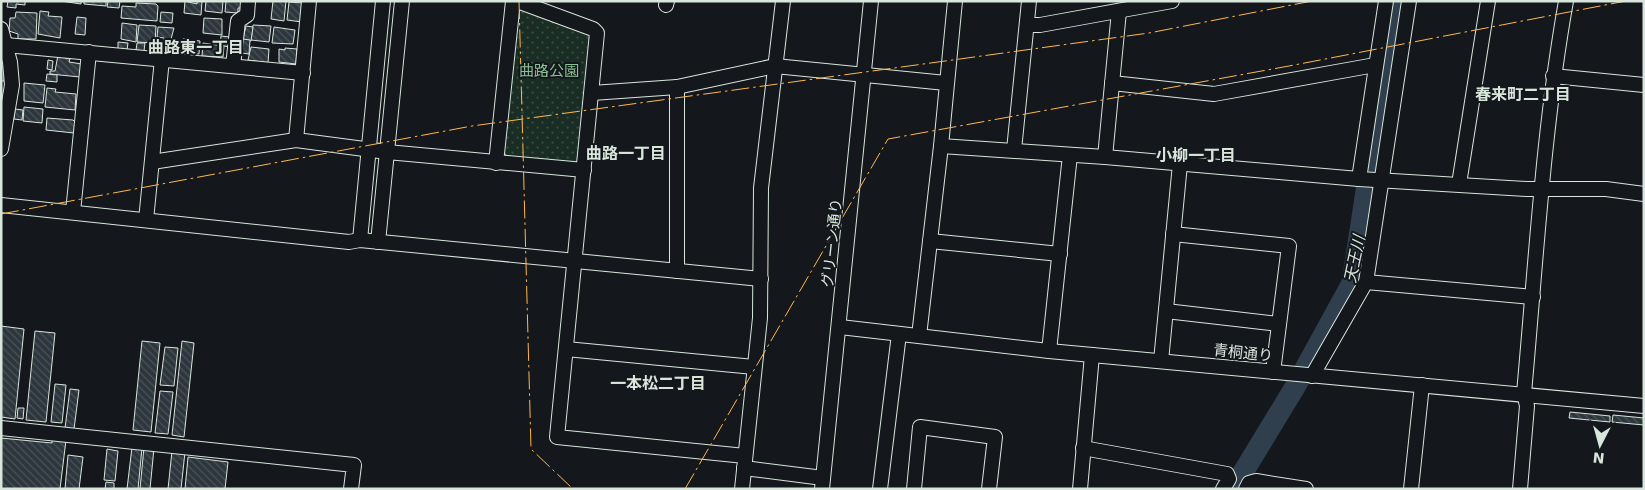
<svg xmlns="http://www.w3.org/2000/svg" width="1645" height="490" viewBox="0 0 1645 490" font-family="'DejaVu Sans','Noto Sans JP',sans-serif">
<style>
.park{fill:url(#park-dots);stroke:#939e99}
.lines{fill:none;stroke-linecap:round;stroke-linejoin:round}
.river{stroke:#2f3f4d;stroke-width:21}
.building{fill:url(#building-back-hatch);stroke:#d8e6dc}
.minor-casing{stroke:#d8e6dc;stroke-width:16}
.minor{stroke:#14181c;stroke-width:14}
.power{stroke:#ffb74d;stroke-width:1;stroke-dasharray:18 4 2.5 4;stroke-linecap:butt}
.labels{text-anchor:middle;stroke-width:4;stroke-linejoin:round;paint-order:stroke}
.park-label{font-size:15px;fill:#8ac095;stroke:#14181c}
.street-label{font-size:15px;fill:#d8e6dc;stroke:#14181c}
.neighbourhood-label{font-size:16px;font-weight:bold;fill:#d8e6dc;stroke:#14181c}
.water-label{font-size:16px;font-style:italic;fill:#d8e6dc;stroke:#14181c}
</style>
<defs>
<pattern id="park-dots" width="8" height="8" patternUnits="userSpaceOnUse" patternTransform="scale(1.25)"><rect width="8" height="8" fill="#1a2d24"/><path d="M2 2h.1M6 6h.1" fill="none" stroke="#3b4b43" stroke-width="1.8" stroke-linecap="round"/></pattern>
<pattern id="building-back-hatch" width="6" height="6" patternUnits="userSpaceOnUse" patternTransform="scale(1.25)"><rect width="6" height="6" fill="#2c363c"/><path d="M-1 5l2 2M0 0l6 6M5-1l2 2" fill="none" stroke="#4a5358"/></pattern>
</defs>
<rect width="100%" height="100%" fill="#14181c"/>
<path class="park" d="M522,10l65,22 4,6 -12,124 -4,2 -67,-6 -4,-6 12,-141z"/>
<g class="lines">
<path class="river" d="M1233,489l62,-102 57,-104 43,-282"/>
</g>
<g class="building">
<path d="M8,1h17v4l-9,-1v4l-9,-1z"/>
<path d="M61,1h20v3z"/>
<path d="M84,1h22v5l-22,-2z"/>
<path d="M108,1h12l-1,7 -12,-1z"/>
<path d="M185,1l12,3v-3h5l-1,14 -17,-2z"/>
<path d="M206,1h17l-1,12 -17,-2z"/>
<path d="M226,1h16v7h-4v5l-13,-1z"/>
<path d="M273,1h13l-2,20 -13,-2z"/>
<path d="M289,2l14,1 -1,19 -15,-2z"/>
<path d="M136,3l20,1 2,2 -1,15 -36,-3 1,-12 14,1z"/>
<path d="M40,11l9,1 -1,4 14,1 -2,21 -22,-4z"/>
<path d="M16,12l21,1 -1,26h-18v-5l-9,-3 1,-13h5z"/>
<path d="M161,12l12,1 -1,10 -12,-1z"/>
<path d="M77,17l9,1 -1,17 -10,-1z"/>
<path d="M204,18l18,1v16l-19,-2z"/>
<path d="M122,23l15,2 -1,17 -15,-3z"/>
<path d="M139,25l17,1 -1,17 -18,-1z"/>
<path d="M253,25l18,1 -2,16 -18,-2z"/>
<path d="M246,26l7,1 -2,14 -8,-2z"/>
<path d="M158,27l16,1 -4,15 -6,-1v-4l-7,-1z"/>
<path d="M274,27l21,3 -2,14 -21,-1z"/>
<path d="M221,36l9,1 -1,10 -9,-2z"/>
<path d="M183,39l17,2 -1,13 -18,-2z"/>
<path d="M243,39l7,1 -1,14 -8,-1z"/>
<path d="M118,42l10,1 -1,7 -9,-1z"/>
<path d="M137,43h8l-1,8 -8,-1z"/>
<path d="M203,43l21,3 -1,11 -21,-1z"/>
<path d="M155,44l10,1 -1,7 -10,-1z"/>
<path d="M251,47l18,2 -1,14 -20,-3z"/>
<path d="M285,48l12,1 -1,15 -17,-2v-13l6,1z"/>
<path d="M58,55h7v3l5,1 -1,3 13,2 -2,13 -30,-3v-3h5z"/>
<path d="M48,60l5,1 -1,9 -5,-1z"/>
<path d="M1,67h4l-1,14h-3z"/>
<path d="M47,74l10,1v7l-11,-1z"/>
<path d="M24,83l21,2 -2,18 -19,-2z"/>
<path d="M47,88l9,1 -1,3 21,2 -1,16 -30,-3z"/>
<path d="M24,107l19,2 -1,14 -19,-2z"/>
<path d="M15,109l8,1 -1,10 -8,-1z"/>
<path d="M47,118l26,2 2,2 -1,11 -28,-3z"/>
<path d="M1,326l23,3 -9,90 -14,-2z"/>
<path d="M35,331l20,2 -9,89 -20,-2z"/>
<path d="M142,341l18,2 -9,89 -18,-2z"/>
<path d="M182,341l12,2 -10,94 -12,-2z"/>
<path d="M165,347l13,1 -4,38 -14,-1z"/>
<path d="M55,384l11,1 -4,38 -11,-1z"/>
<path d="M70,389l9,1 -5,39 -9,-1z"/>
<path d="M160,391l13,1 -5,42 -13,-1z"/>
<path d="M18,408h6l-1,11 -6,-1z"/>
<path d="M1570,412l40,4v6l-41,-4z"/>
<path d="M1613,415l31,3v7l-32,-3z"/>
<path d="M1,438l51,5v-4l14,1 -6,49h-59z"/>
<path d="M132,447l10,1 -4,41h-11z"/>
<path d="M144,447l10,1 -4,41h-10z"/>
<path d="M107,449l11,2 -3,30 -11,-1z"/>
<path d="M172,451l13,1 -4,37h-13z"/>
<path d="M68,455l15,2 -4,32h-14z"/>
<path d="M188,457l40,5 -3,27h-40z"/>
<path d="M106,482l8,1v6h-9z"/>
</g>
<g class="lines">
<g class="minor-casing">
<g id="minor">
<path d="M517,1l76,28 4,4 -40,404 188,19"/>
<path d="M666,5l1,-4"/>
<path d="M1027,25h13l132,-24"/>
<path d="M1,29l9,33 2,23 -11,64"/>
<path d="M6,45l297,28"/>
<path d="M233,66l5,-45 9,-6 1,-14"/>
<path d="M1553,76l91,9"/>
<path d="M1112,83l102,11 161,-29"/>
<path d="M592,93l85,-6 98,-21 171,17"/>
<path d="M296,140l13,-139"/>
<path d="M941,146l164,11 254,22 168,10h79l38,5"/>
<path d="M1014,150l15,-149"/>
<path d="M1105,157l14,-146"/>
<path d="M152,162l144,-22 91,12 197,18"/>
<path d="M496,163l17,-162"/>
<path d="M1359,179l27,-178"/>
<path d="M1459,184l29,-183"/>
<path d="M1,205l348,37 11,-2 401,39"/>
<path d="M73,212l16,-160"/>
<path d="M146,220l16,-161"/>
<path d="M1173,234l116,12 -16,126"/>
<path d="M360,240l23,-239"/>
<path d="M930,241l130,13"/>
<path d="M378,242l24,-241"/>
<path d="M677,271v-184"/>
<path d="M1366,282l167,15"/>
<path d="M1166,311l113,13"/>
<path d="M840,327l209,24 595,55"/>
<path d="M919,336l22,-190 14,-145"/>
<path d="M566,349l188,18"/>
<path d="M1049,351l21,-196"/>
<path d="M1161,361l19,-197"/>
<path d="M1312,376l54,-94 43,-281"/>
<path d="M1,428l353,37 -3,24"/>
<path d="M1083,448l144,26 2,5 -6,10"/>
<path d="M744,468l79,10"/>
<path d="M742,489l18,-171 1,-130 22,-187"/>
<path d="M822,489l49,-488"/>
<path d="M880,489l19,-155"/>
<path d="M914,489l6,-62 75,10 -6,52"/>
<path d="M1080,489l12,-134"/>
<path d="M1246,489l3,-6 7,-2 50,8"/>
<path d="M1411,489l11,-104"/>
<path d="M1520,489l7,-83 -3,-13c12,-131 19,-263 42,-392"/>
</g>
</g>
<use href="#minor" class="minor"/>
<g class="power">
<path d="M519,1l12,448 42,40"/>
<path d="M1,214l471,-88 677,-93 163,-32"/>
<path d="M685,489l203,-350 401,-73 337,-65"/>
</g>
</g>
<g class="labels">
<g class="park-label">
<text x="549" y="76">曲路公園</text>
</g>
<g class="street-label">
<text transform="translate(832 243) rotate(-84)" y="5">グリーン通り</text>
<text transform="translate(1243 353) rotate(6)" y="5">青桐通り</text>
</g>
<g class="neighbourhood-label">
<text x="196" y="53">曲路東一丁目</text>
<text x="1523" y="100">春来町二丁目</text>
<text x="626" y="159">曲路一丁目</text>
<text x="1196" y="161">小柳一丁目</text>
<text x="658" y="389">一本松二丁目</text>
</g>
<g class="water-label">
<text transform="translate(1354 259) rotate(-78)" y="6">天王川</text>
</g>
</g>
<rect width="1645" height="490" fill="none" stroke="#d8e6dc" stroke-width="5"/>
<g transform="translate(1600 445) rotate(186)" stroke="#14181c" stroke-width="4" paint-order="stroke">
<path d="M0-4L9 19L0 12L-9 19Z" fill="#d8e6dc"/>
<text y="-8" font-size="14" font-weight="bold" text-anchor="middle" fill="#d8e6dc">N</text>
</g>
</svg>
